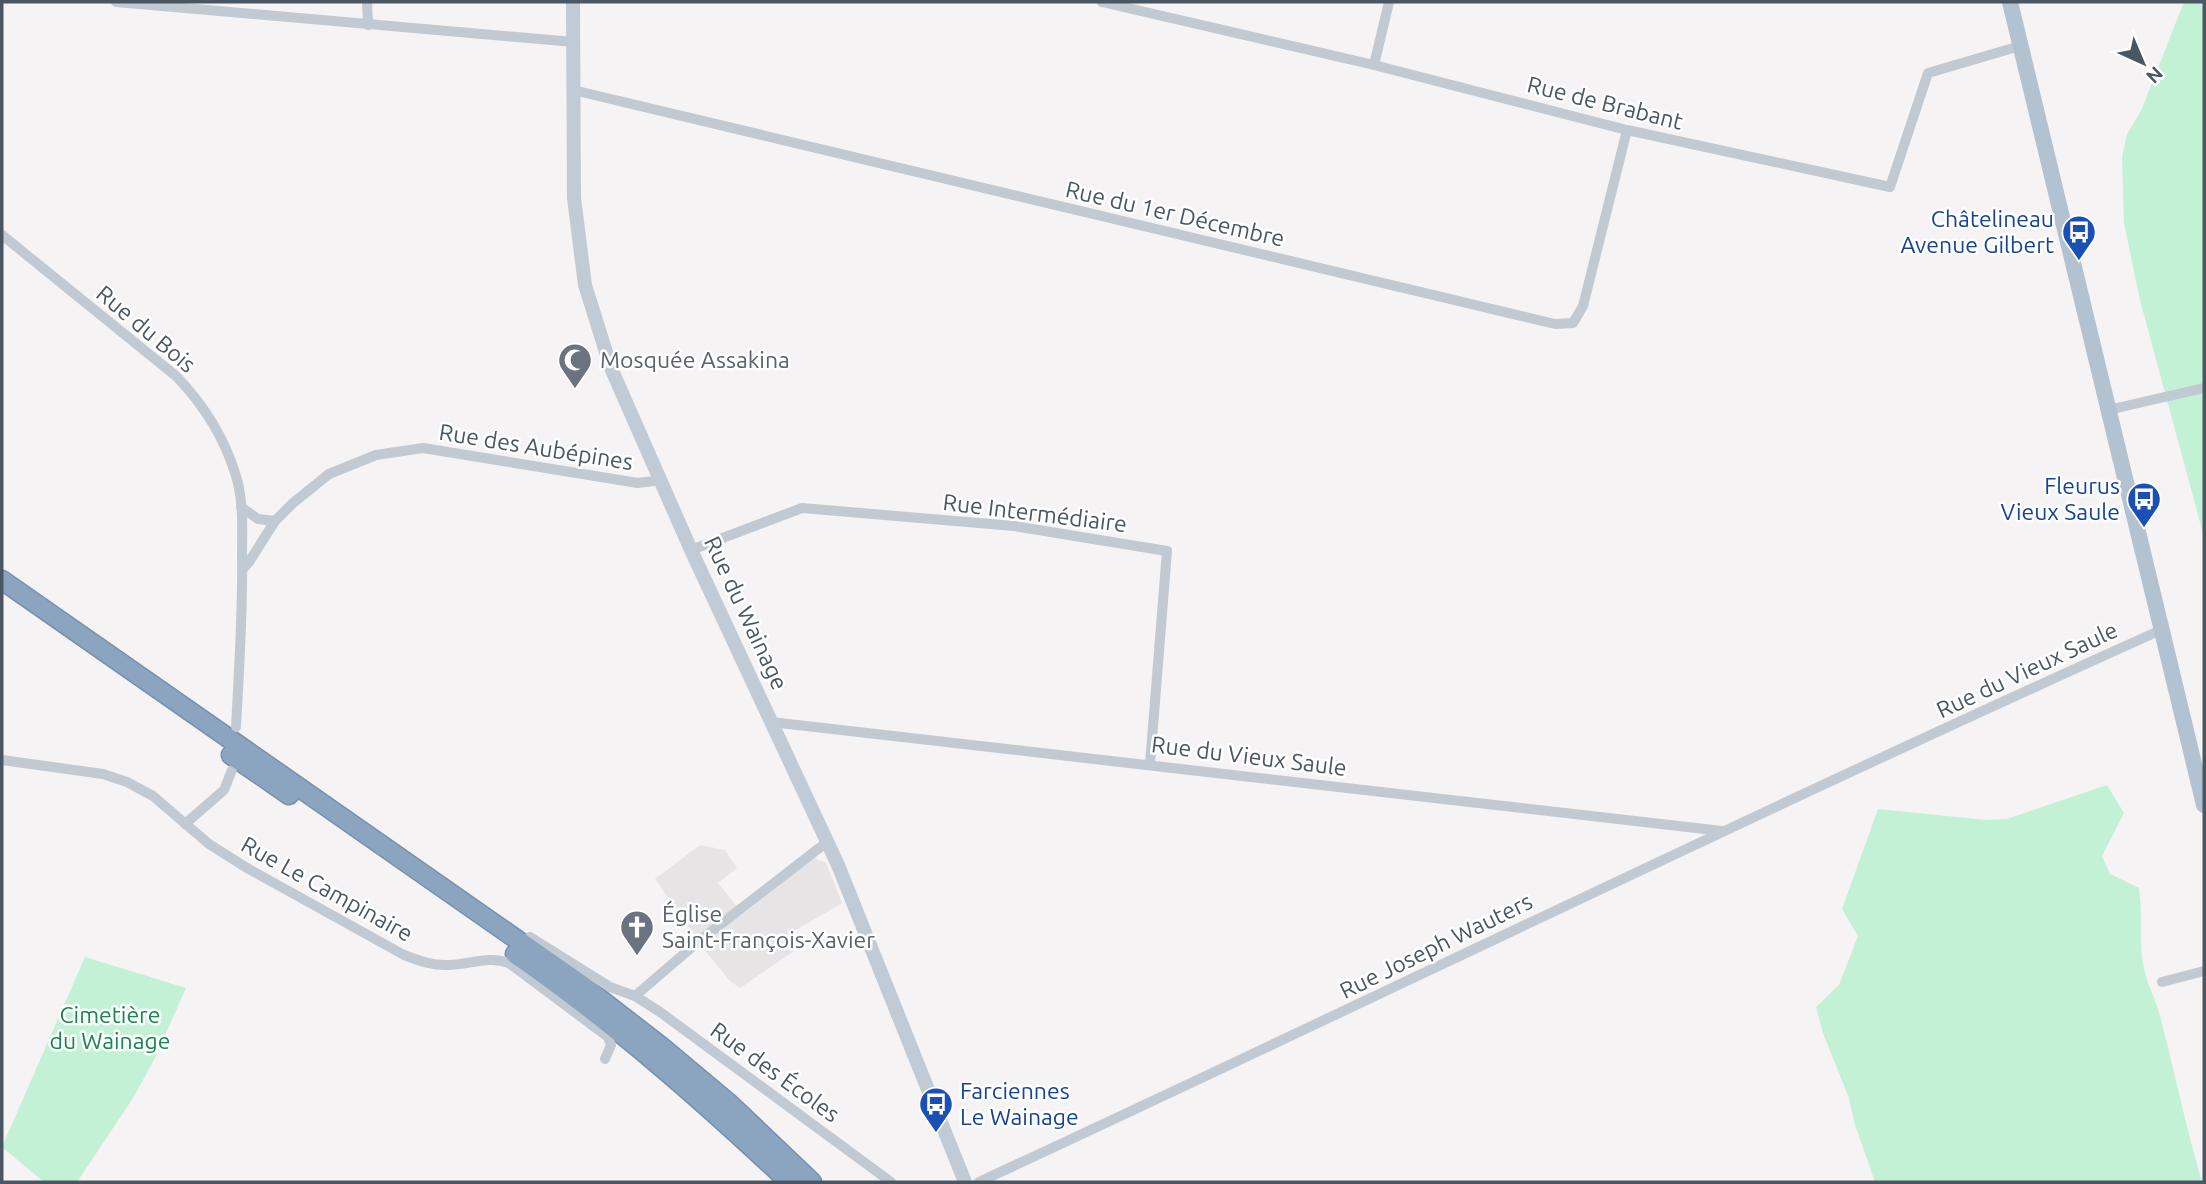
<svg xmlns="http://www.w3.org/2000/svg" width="2206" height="1184" viewBox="0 0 2206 1184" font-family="Ubuntu,sans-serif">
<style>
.education{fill:#e6e4e5}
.green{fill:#c3f1d5}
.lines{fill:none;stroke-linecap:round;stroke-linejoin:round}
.highway-casing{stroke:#7690ad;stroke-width:21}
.street{stroke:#c1cad2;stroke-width:10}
.secondary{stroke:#c1cbd6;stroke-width:14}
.primary{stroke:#b3c2d1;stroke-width:16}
.highway{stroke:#8ba5c1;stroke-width:18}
.labels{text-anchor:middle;stroke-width:5;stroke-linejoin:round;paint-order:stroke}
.street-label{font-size:23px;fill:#4a5661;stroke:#fff}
.transit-label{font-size:23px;fill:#164399;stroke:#fff;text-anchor:end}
.worship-label{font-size:23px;fill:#5b616d;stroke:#fff;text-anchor:start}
.park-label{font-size:23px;fill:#17864f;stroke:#fff}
</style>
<rect width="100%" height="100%" fill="#f5f3f3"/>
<path class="education" d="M700,845l25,5 12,18 -19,15 25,31 70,-57 13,6 16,40 -56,33 8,15 -54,37 -11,-8 -26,-32 -48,-69z"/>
<g class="green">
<path d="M2184,2h20v535l-64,-237 -16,-77 -2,-66 5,-23 14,-23z"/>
<path d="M2107,785l17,28 -22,43 8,18 29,14c4,27 -1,54 5,81 4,17 13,33 17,51 14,54 25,108 41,162h-327l-20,-57 -6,-27 -26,-65 -7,-26 23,-22 19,-49 -16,-27 36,-100 108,11 21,-1z"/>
<path d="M85,957l101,31 -32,72 -21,38 -56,84h-33l-42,-35z"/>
</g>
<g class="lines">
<g class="highway-casing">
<g id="highway">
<path d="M2,580l580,405 80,62 68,57 82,78"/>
<path d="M231,755l58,40"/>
<path d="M515,954c98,68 188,147 274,228"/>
</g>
</g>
<g class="street">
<path d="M116,2l458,40"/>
<path d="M367,2l1,23"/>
<path d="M1102,2l272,63 253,65 263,57 38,-114 92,-27"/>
<path d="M1374,65l15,-63"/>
<path d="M573,90l982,234 18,-1 10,-17 44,-176"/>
<path d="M2,235l174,141c27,28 49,63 60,100 8,26 6,54 6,80 1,57 -3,114 -6,171"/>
<path d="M2108,410l96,-22"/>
<path d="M241,507l17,12 17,2"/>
<path d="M691,550l111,-42 212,18 153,25 -17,213"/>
<path d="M243,569l6,-7 26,-41 18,-18 36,-29 47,-19 47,-7 215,35 23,-3"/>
<path d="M771,722l951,109"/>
<path d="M2,760l101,14 24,8 26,14 56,48 38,24 157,87c14,5 28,11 44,10 21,0 40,-10 61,-2l99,74 3,8 -6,14"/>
<path d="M185,824l39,-34 8,-20"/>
<path d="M530,937l80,50 25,9 25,16 231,170"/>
<path d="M2162,982l42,-11"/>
<path d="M635,996l64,-55 128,-99"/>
<path d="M979,1182c395,-183 785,-374 1182,-552"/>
</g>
<path class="secondary" d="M573,2l1,196 11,87 26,83 80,182 147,315 127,317"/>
<path class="primary" d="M2010,2l194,803"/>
<use href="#highway" class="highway"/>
</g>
<defs>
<g id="bus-pin" transform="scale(1.75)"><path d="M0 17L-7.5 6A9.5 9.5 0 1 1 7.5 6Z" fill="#1a4fb4" stroke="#fff"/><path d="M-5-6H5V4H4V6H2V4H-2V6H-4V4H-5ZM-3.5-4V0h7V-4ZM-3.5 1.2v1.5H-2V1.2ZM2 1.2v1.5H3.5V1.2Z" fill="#fff"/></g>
<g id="mosque-pin" transform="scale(1.75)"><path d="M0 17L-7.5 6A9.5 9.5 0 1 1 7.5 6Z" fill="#6b7280" stroke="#fff"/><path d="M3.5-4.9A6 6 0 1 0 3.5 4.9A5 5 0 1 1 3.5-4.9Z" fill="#fff"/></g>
<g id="church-pin" transform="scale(1.75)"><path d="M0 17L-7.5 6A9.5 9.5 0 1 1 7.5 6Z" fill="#6b7280" stroke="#fff"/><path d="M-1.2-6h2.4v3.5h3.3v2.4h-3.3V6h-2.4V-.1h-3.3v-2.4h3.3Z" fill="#fff"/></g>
</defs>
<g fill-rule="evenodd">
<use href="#bus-pin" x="2079" y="232"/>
<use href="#mosque-pin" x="575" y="360"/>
<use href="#bus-pin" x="2144" y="499"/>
<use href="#church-pin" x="637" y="927"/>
<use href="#bus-pin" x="936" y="1104"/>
</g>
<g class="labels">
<g class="street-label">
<text transform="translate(1605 103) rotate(14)" y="8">Rue de Brabant</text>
<text transform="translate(1175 214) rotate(13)" y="8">Rue du 1er Décembre</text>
<text transform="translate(146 329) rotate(40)" y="8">Rue du Bois</text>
<text transform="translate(536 447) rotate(9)" y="8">Rue des Aubépines</text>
<text transform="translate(1035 513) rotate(7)" y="8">Rue Intermédiaire</text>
<text transform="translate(746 613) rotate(65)" y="8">Rue du Wainage</text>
<text transform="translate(2027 670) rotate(-25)" y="8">Rue du Vieux Saule</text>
<text transform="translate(1249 756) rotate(7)" y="8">Rue du Vieux Saule</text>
<text transform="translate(327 889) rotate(29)" y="8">Rue Le Campinaire</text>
<text transform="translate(1436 946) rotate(-26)" y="8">Rue Joseph Wauters</text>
<text transform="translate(775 1072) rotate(36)" y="8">Rue des Écoles</text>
</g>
<g class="transit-label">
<text x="2054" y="227">Châtelineau<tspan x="2054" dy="26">Avenue Gilbert</tspan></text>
<text x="2120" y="494">Fleurus<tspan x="2120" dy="26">Vieux Saule</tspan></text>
<text x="960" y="1099" text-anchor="start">Farciennes<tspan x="960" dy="26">Le Wainage</tspan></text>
</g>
<g class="worship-label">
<text x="600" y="368">Mosquée Assakina</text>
<text x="662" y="922">Église<tspan x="662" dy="26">Saint-François-Xavier</tspan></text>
</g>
<g class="park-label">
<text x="110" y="1023">Cimetière<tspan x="110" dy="26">du Wainage</tspan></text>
</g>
</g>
<rect width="2206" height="1184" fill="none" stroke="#4a5661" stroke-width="7"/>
<g transform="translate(2143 63) rotate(136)" stroke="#ffffff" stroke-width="5" paint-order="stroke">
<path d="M0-5L12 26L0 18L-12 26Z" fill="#4a5661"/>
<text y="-10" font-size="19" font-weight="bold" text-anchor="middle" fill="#4a5661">N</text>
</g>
</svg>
